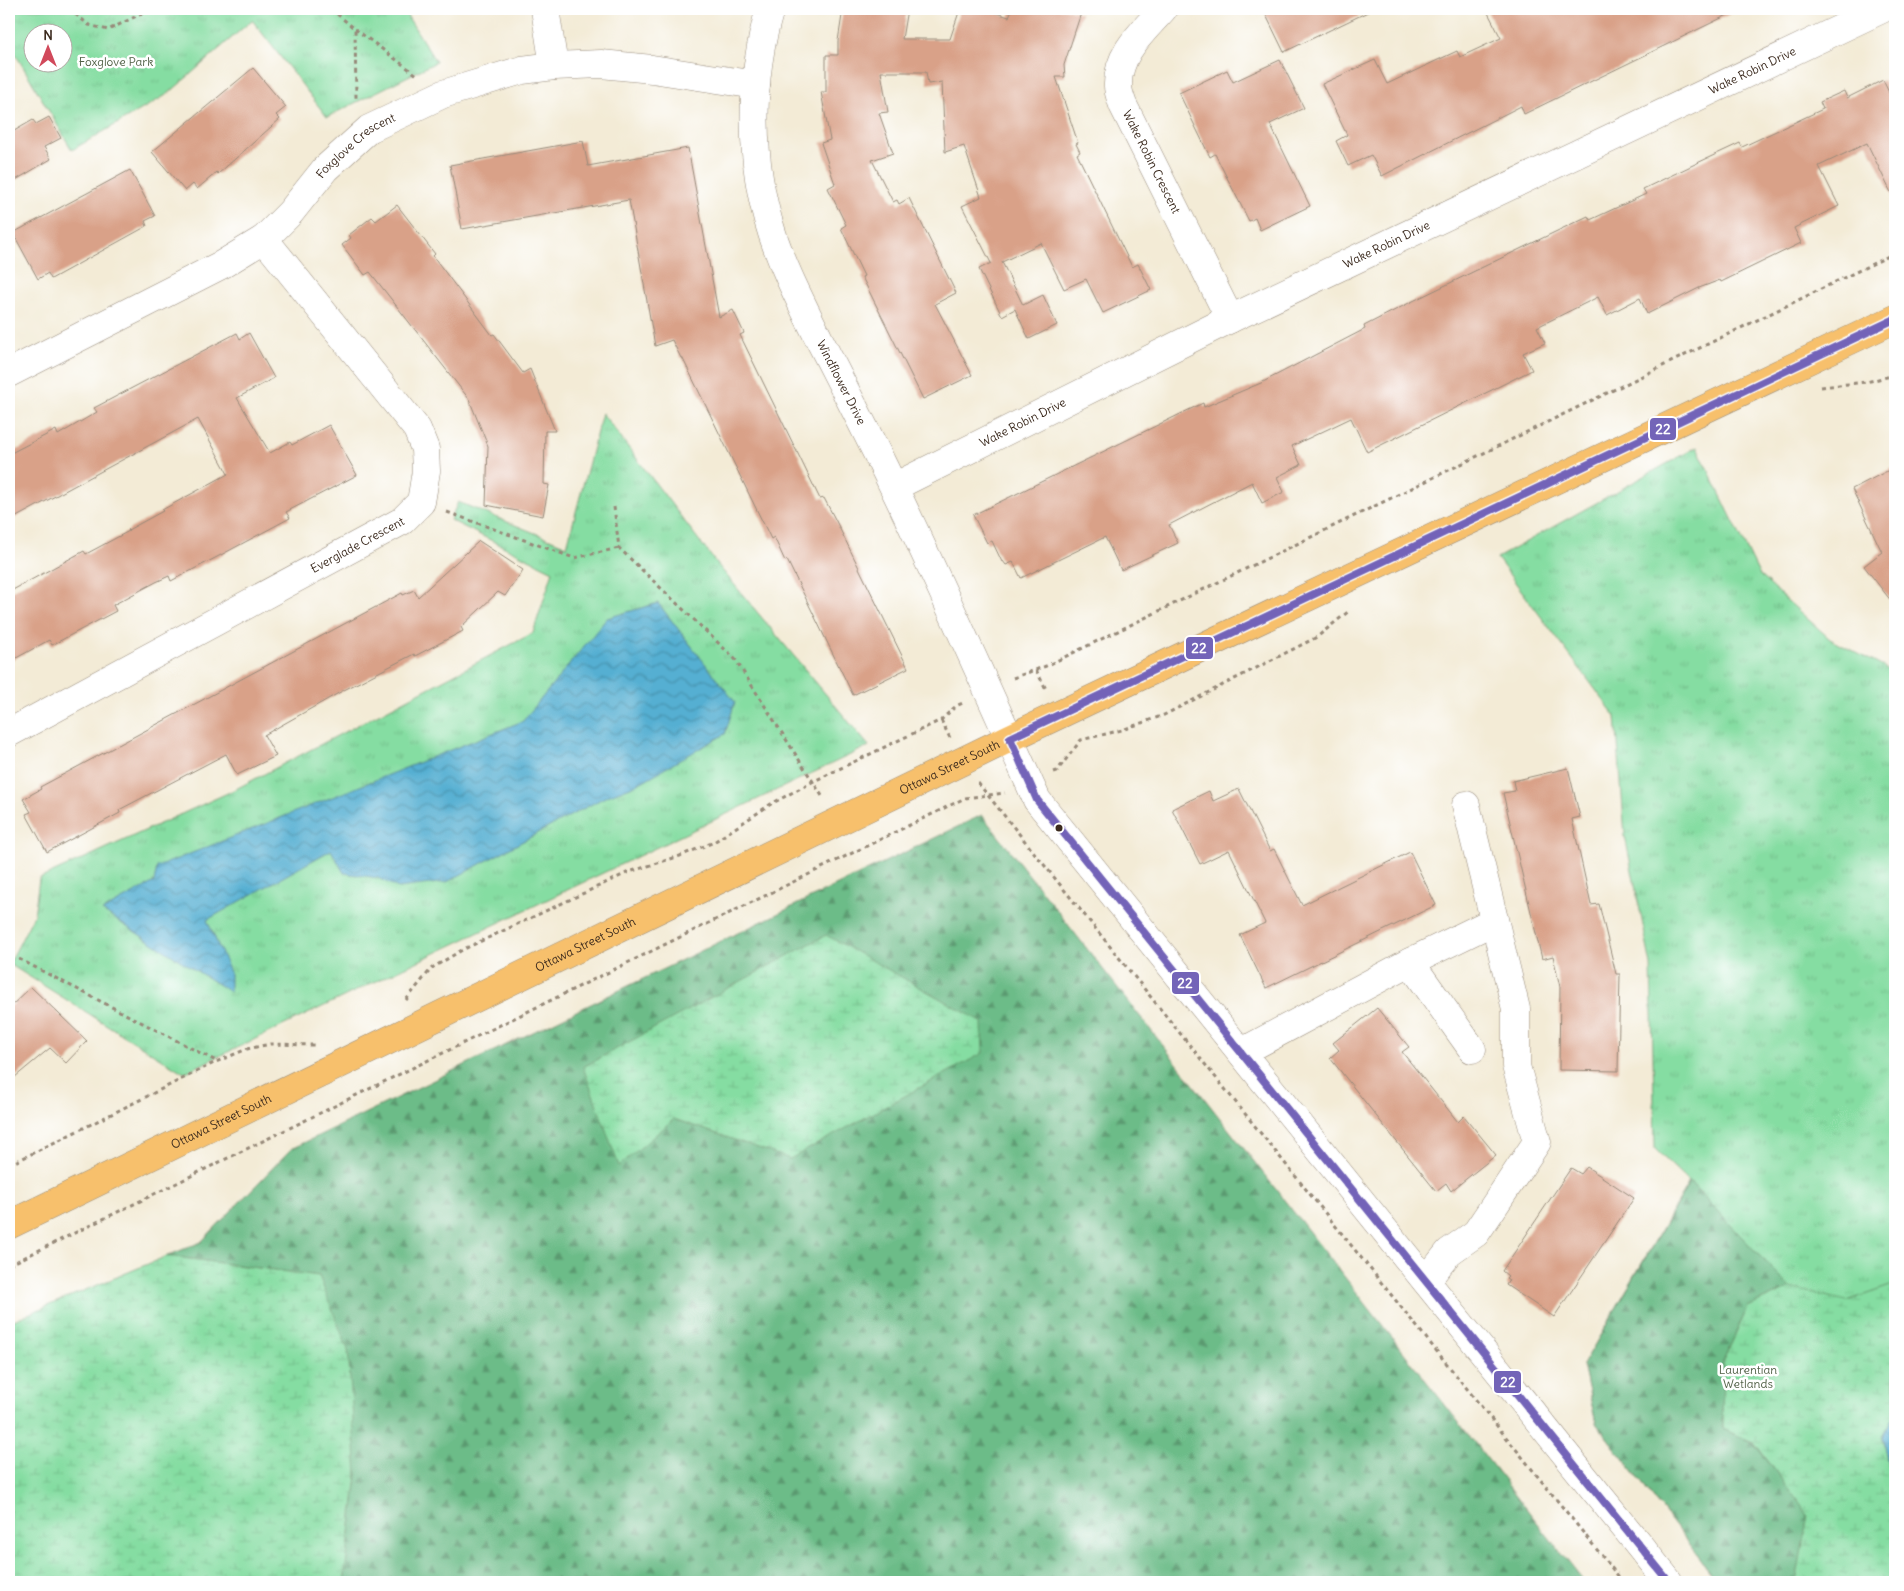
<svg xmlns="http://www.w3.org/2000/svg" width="1904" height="1591" viewBox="0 0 1904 1591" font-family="Delius,sans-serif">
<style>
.grass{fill:url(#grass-tufts);stroke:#608460;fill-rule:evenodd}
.forest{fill:url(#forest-firs);stroke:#547353}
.wetland{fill:url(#wetland-marsh);stroke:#608460}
.water{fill:url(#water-waves);stroke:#486c78}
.building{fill:#d9a188}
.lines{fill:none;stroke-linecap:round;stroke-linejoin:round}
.minor-casing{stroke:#978a7a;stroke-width:29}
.major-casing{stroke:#978a7a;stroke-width:29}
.path{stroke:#978a7a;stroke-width:3;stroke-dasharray:4 4;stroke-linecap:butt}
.minor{stroke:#fff;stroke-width:28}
.major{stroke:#f7c06c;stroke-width:28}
.bus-1-casing{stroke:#fff;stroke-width:11}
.bus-1{stroke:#7364b8;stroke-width:8}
.bus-dot{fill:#3b2a1e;stroke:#fff;stroke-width:2}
.labels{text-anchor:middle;stroke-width:5;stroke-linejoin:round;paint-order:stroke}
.park-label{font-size:12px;fill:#516046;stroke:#fff}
.street-label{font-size:12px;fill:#3b2a1e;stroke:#fff}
.line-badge{stroke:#fff;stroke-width:2}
.badge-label{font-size:14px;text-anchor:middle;font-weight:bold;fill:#fff}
</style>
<defs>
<pattern id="grass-tufts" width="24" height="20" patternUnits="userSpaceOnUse" patternTransform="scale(1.25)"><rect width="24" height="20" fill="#85dda2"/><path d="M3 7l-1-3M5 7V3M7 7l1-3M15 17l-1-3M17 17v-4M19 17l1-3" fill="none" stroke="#74be8b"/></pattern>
<pattern id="forest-firs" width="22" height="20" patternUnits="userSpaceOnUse" patternTransform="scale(1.25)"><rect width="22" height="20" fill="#6cbc88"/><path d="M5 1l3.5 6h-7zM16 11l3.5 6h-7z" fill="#5a996f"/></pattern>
<pattern id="wetland-marsh" width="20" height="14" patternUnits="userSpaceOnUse" patternTransform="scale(1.25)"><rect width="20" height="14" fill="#85dda2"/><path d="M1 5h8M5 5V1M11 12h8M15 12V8" fill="none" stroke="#74be8b"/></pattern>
<pattern id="water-waves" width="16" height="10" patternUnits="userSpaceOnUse" patternTransform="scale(1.25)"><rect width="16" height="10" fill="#54afd2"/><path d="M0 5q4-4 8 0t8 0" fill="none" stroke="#478faa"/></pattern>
</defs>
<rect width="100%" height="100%" fill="#fff"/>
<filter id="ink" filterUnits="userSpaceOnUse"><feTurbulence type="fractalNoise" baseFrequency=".02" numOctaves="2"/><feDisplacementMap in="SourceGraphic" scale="10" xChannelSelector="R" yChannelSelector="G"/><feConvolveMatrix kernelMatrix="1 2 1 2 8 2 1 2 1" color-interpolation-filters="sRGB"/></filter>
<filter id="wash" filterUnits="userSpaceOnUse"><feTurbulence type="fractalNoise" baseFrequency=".0096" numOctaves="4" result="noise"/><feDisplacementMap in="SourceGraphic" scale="20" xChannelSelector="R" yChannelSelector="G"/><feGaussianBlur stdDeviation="1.12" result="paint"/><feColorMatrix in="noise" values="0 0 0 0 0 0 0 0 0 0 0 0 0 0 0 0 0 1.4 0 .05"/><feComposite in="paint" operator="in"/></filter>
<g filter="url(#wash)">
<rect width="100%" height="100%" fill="#f3ebd6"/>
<g class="grass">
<path d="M9,9h394l33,53 -109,55 -75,-97 -84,74 -96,56 -63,-107zM32,32h30v30h-30z"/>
<path d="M602,413l115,151 152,182 -685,327 -175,-109 25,-49 5,-36 193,-88 301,-158 20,-62 -103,-51 8,-18 109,44z"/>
<path d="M1697,447l63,129 70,63 65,34v909h-177l-122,-159 -13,-58 106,-183 -34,-33 -4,-184 -26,-129 -9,-119 -119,-159z"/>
</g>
<g class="forest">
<path d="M982,815l602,767h-1240l13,-107 -38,-199 -152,-20 34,-14 90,-93z"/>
<path d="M1690,1182l100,106 -42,19 -25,55 -1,67 31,13 56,73 -13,67h-78l-122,-159 -13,-58z"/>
</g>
<g class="wetland">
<path d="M826,935l156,87 1,31 -193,106 -116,-40 -55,47 -36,-99z"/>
<path d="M167,1256l152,20 29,74 9,125 -13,107h-335v-260z"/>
<path d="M1895,1278v135l-13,23 13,61v85h-99l12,-67 -54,-73 -32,-13 1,-67 25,-55 42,-19 57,13 46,-16z"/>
</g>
<g class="water">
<path d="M658,603l77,99 -10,32 -87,50 -33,13 -158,85 -49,6 -20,-10 -34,-5 -13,-23 -124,70 23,52v20l-128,-81 52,-29 3,-15 366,-146 84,-103z"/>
<path d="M1895,1413v84l-13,-61z"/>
</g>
<g id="blocks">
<g class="building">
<path d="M843,9h64l-5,30h48l10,-30h23l26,8 3,-8h55l14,4 -17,52 1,12h-9l22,66 -2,1 4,8 -3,2 55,113 6,-3 13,26 -48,23 -17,-34 -22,10 -23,-46 -39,19 21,43 20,-10 14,30 -28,14 -14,-30 -13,7 -23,-47 12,-6 -29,-57 19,-9 -17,-51 -19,6 -3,-70 -14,2 -2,-12h-45l7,40 -9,1 14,40 -21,7 21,42 4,-2 2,4 10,-6 47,95 -21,11 37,71 -49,24 -61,-122 2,-1 -23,-48 5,-3 -18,-37 7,-4 -14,-41 9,-3 -9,-48h5v-37h12v-14z"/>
<path d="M1263,9h111l-90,43z"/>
<path d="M1486,9h254l-216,105 -3,-8 -139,70 -11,-21 -23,11 -12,-25 11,-6 -25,-51 53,-24 12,24 70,-33 3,6 41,-19z"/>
<path d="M1280,60l24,48 -34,16 40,82 -50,24 -5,-12 -6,3 -34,-67 -5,3 -31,-64 48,-23 6,12z"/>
<path d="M253,68l33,39 -10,8 4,4 -62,55 -1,-2 -20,17 -4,-5 -8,7 -33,-39z"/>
<path d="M1883,80l12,25v96l-28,-58 -48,23 20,40 -45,22 7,15 -80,39 -1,-2 -21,8 -52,26 -7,-16 -33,17 -9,-18 -61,30 8,16 -22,10 9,17 -165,82 -16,-34 -23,11 -36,17 9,19 -24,12 7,15 -22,11 -10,-21 -83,43 9,18 -57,27 -16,-33 -84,41 -8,-16 -7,3 -3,-4 -1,1 -10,-21 -5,2 -14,-28 230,-112 1,4 57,-24 104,-54 -1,-3 47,-24 177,-86 2,4 56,-26 -3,-5 50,-24 47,-22 2,4 81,-38 -3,-7 24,-11 3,7z"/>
<path d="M49,117l12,21 -17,9 7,12 -42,25v-50l24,-14 3,4z"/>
<path d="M583,141l5,25 100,-18 31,169 14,-7 11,23 -4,2 80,164 4,-1 12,23 72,147 -55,27 -66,-135 -2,1 -11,-24 -3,2 -89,-182 -1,1 -9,-18 -17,6 -26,-146 -167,29 -12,-64z"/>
<path d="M130,170l25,46 -10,5 2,5 -96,53 -3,-6 -10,6 -25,-46z"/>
<path d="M397,205l38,49 -2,2 59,79 2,-1 29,39 7,-4 25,62h-10l-1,53 5,1 -6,31 -57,-11 2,-59 -19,-47 -99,-127 -5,3 -23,-30 9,-7 -2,-3 23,-18 4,4z"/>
<path d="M237,333l3,6 9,-6 25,45 -37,20 33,55 20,-11 2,3 37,-20 28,50 -71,37 4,6 -71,38 -48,25 -2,-5 -13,6 -43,23 3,6 -64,34 -3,-5 -40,22v-70l75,-41 2,3 43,-23 -1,-1 35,-19 -1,-1 66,-36 -30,-55 -189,102v-67l47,-24 2,5 39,-23 -3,-4z"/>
<path d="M1895,467v139l-31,-40 18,-14 -30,-63z"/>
<path d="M479,541l44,29 -18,26 -7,-4 -37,35 2,4 -48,25 -1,-2 -70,36 -80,45 12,21 -39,19 -11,-21 -107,56 1,3 -73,39 -21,-38 5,-2 -8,-13 18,-10 -1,-2 362,-194 1,2 11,-5 4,7z"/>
<path d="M1568,768l12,49 -8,2 19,86 8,-1 17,70h4l-2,97 -59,-1 1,-83 -7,-31 -11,3 -39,-166 12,-2 -2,-10z"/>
<path d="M1239,789l31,62 4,-2 28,56 108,-53 26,53 -170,83 -26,-53 25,-12 -36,-73 -29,14 -28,-55 37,-18 4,10z"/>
<path d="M31,987l56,54 -21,22 -16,-15 -41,34v-74z"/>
<path d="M1377,1008l32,39 -7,5 56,70 6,-6 32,39 -45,36 -5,-8 -10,8 -106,-133 9,-8 -6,-7z"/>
<path d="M1587,1167l47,31 -80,119 -48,-32 3,-5 -3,-2 2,-2 -6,-5 69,-103 10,6z"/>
</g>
</g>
</g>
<g filter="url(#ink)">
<use href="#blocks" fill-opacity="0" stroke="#978a7a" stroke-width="1"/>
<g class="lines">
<g class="minor-casing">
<g id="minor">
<path d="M545,9l9,57"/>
<path id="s1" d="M770,9c-21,71 -21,153 2,224 12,37 30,71 47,106 25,49 51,99 75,149 50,103 96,208 143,312l632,782"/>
<path id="s2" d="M1163,9c-19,22 -46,44 -45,77 0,6 3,13 5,19l107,214"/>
<path id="s3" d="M9,373l214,-109 41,-25 26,-26 35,-44 44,-40 74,-35 79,-24 32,-4 47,-2 51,5 104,16"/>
<path id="s4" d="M894,487l336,-168 652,-310"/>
<path id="s5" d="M9,733l393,-212 19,-19 2,-12 3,-19 -1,-22 -8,-20 -153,-190"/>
<path d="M1410,962l62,87"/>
<path d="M1242,1052l168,-90 84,-41"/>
<path d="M1426,1281l23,-29 27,-19 61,-91 -21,-76v-57l-50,-204"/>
</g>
</g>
<g class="major-casing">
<g id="major">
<path id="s6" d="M9,1225l1001,-487 885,-419"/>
</g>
</g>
<g class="path">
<path d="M69,9l20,16 19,5 43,-21"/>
<path d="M331,9l24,20 1,69"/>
<path d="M355,29l62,46"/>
<path d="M1821,387l45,-5 29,-7"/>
<path d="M614,507l5,41 116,111 89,140"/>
<path d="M447,512l127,46 45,-10"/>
<path d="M1036,670l10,19"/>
<path d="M1013,678l33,-12 849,-413"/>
<path d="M941,720l9,18"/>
<path d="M1054,772l3,-1 24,-31 41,-10 42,-15 153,-78 32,-26"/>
<path d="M978,783l645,799"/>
<path d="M19,959l197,102"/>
<path d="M406,1000l26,-32 30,-18 167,-78 51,-16 34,-14 57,-38 41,-22 129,-62 15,-14 7,-3"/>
<path d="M9,1165l207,-103 31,-13 23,-5 44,1"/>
<path d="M9,1265l956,-467 40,-5"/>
</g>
<use href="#minor" class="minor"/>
<use href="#major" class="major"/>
<g class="bus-1-casing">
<path id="bus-1" d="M1669,1582l-632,-782 -27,-62 885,-419"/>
</g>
<use href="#bus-1" class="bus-1"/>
</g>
</g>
<circle class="bus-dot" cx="1059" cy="828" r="4.5"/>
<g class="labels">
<g class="park-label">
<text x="116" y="66">Foxglove Park</text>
<text x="1748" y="1374">Laurentian<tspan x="1748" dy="14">Wetlands</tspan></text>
</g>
<g class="street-label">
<text dy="4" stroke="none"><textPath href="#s4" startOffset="954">Wake Robin Drive</textPath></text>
<text dy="4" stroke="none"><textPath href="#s3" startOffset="420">Foxglove Crescent</textPath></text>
<text dy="4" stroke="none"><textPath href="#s2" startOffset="175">Wake Robin Crescent</textPath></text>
<text dy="4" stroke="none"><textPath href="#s4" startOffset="549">Wake Robin Drive</textPath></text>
<text dy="4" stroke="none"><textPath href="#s1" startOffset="392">Windflower Drive</textPath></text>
<text dy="4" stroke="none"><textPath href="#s4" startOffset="144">Wake Robin Drive</textPath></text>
<text dy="4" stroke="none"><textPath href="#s5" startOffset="396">Everglade Crescent</textPath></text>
<text dy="4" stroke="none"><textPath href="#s6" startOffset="1046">Ottawa Street South</textPath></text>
<text dy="4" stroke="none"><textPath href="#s6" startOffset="641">Ottawa Street South</textPath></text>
<text dy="4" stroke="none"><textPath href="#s6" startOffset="236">Ottawa Street South</textPath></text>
</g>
</g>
<g class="line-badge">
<rect x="1649" y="417" width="28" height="24" rx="5" fill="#7364b8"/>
<rect x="1185" y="636" width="29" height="24" rx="5" fill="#7364b8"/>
<rect x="1171" y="971" width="29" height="24" rx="5" fill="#7364b8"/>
<rect x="1493" y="1370" width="29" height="24" rx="5" fill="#7364b8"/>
</g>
<g class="badge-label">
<text x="1663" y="434">22</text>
<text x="1199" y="653">22</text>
<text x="1185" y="988">22</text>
<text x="1508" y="1387">22</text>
</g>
<rect width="1904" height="1591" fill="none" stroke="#fff" stroke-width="30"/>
<g transform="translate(48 48)"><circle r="24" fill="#ffffff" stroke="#b1aaa5"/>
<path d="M0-4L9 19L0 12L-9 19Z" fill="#d1495b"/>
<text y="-8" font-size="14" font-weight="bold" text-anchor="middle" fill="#3b2a1e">N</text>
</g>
</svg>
